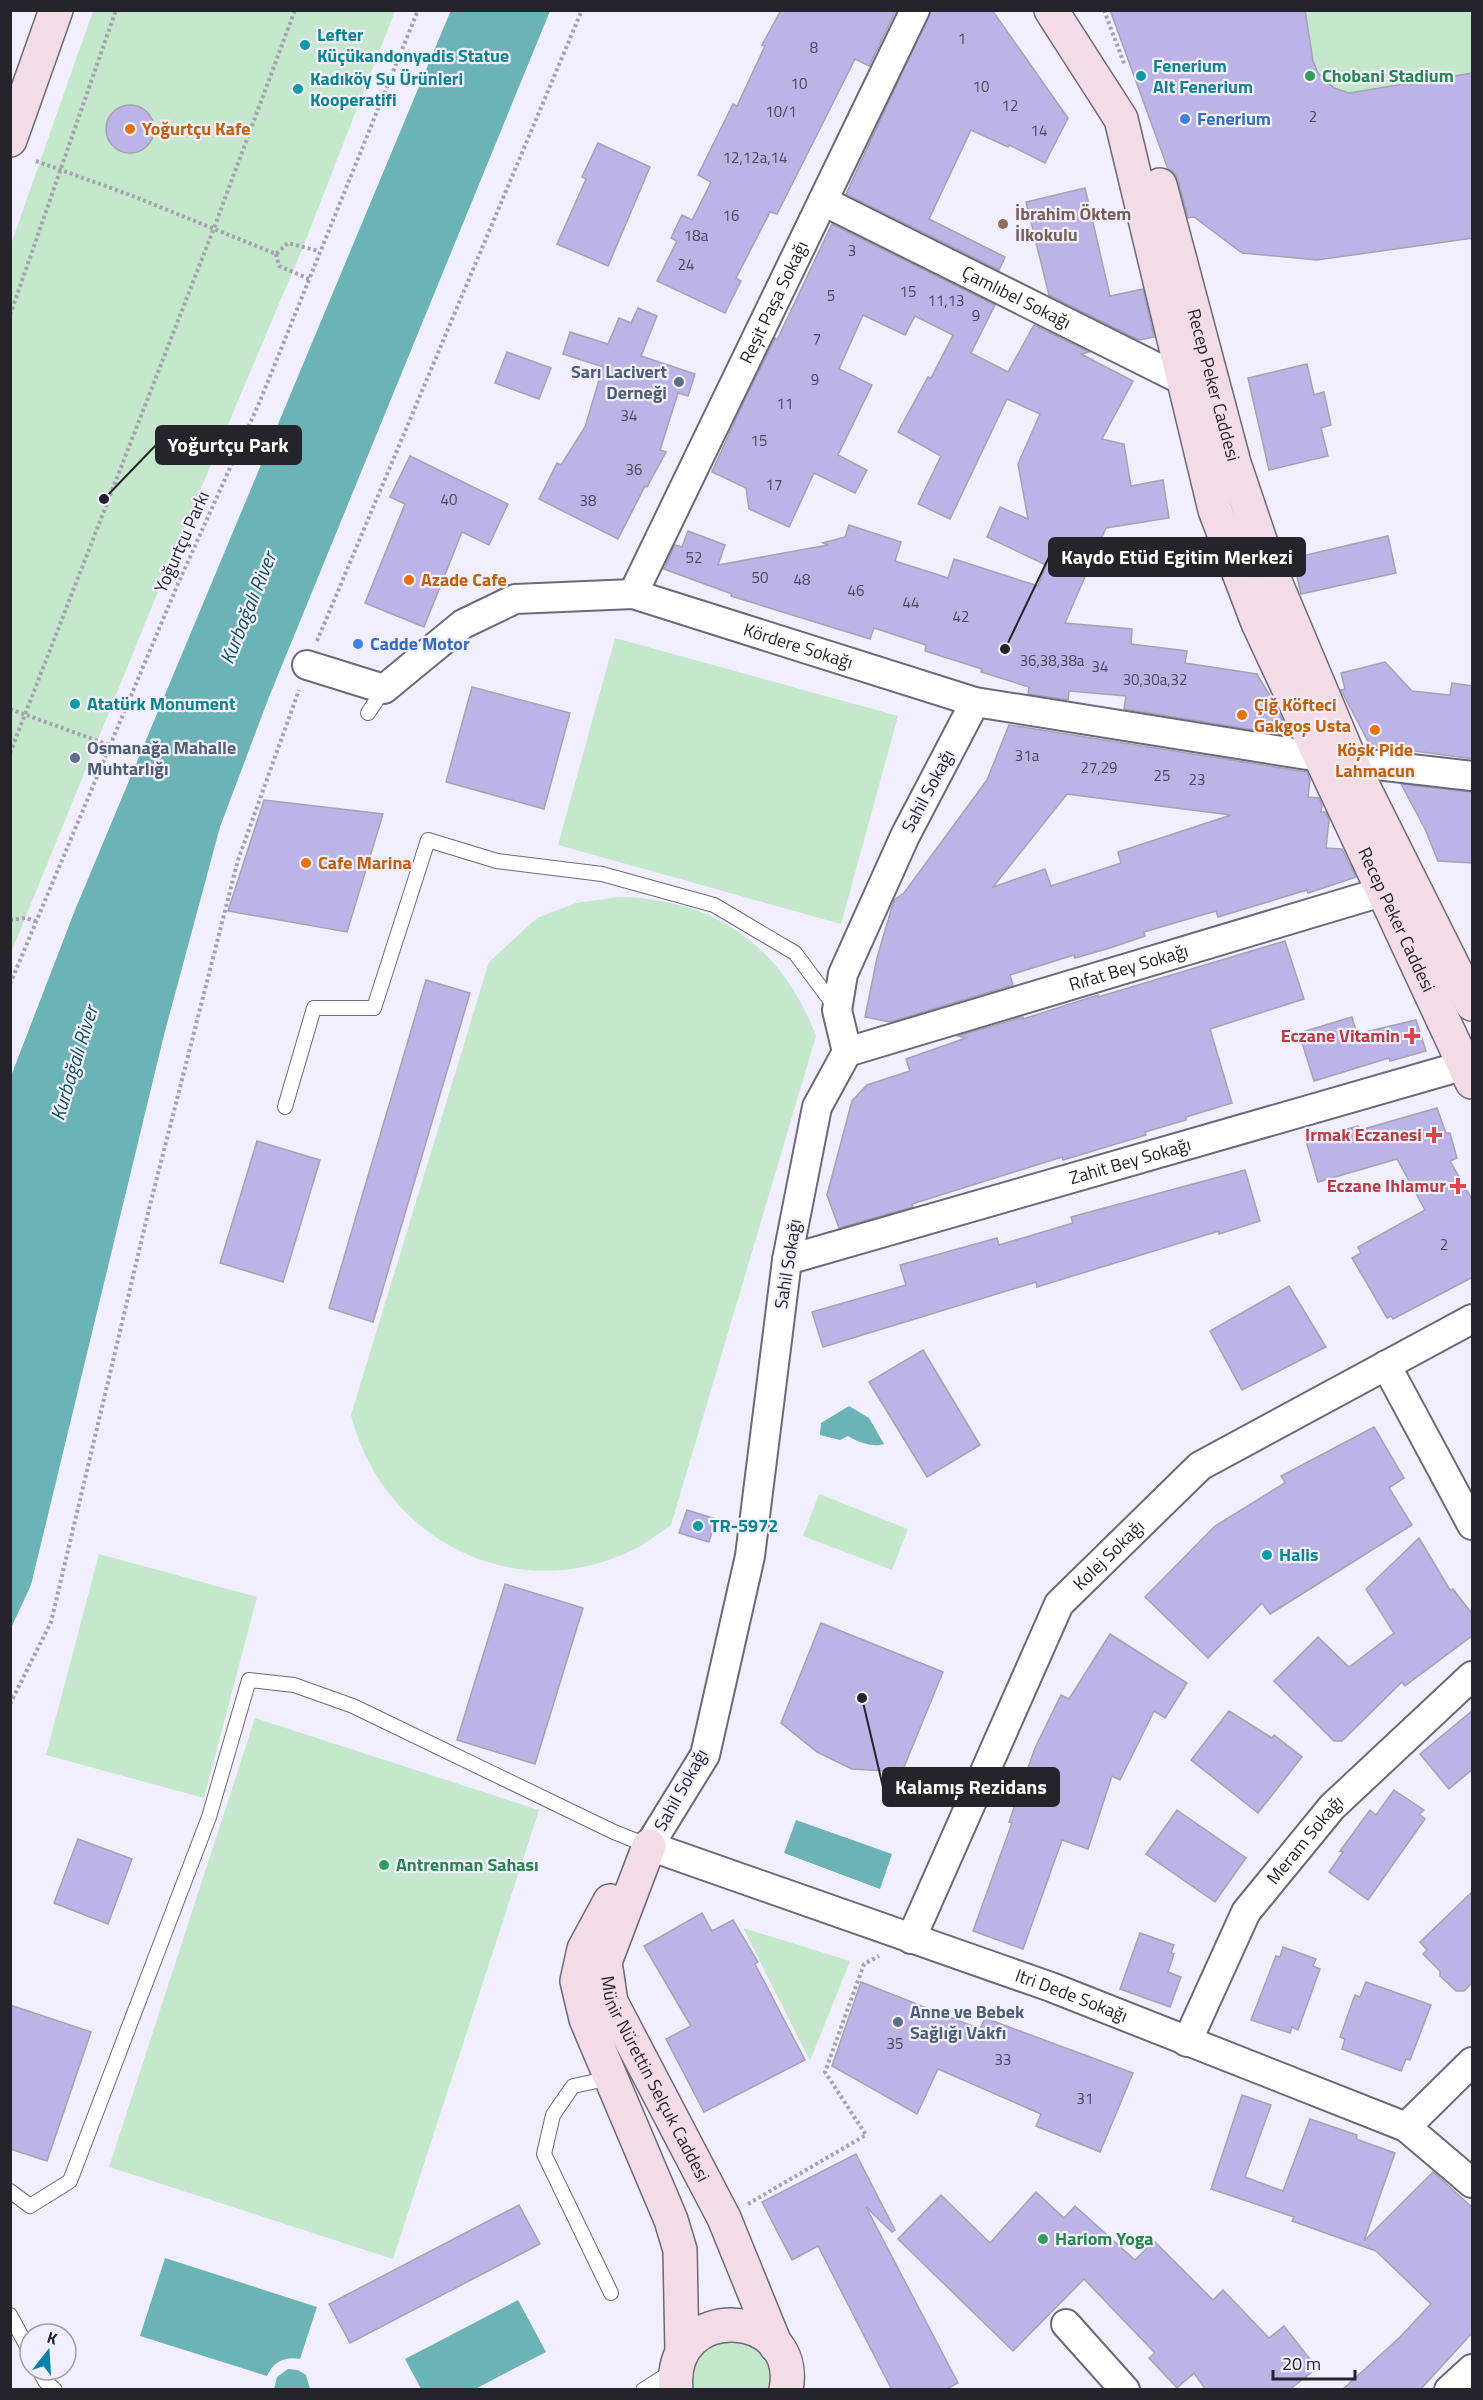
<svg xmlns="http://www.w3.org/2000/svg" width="1483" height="2400" viewBox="0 0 1483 2400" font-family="'Titillium Web',sans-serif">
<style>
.green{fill:#c5e7cb}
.water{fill:#6cb3b8}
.building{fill:#bcb3e6;stroke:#a4a2b4;stroke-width:1.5;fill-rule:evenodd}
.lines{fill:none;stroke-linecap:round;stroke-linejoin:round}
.lane-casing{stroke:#6b697a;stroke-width:16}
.street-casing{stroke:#6b697a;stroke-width:32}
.secondary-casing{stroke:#6b697a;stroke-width:36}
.path{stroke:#a3a2ae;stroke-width:4;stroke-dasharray:3 3;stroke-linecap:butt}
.lane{stroke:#fff;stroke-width:14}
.street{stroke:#fff;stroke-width:28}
.secondary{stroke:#f3dce6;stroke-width:33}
.culture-dot{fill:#0f9aa8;stroke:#f1effe;stroke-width:2}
.leisure-dot{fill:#2e9e5b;stroke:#f1effe;stroke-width:2}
.shop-dot{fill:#3f7fe0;stroke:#f1effe;stroke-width:2}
.food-dot{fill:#e8710a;stroke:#f1effe;stroke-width:2}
.education-dot{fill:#8d6e63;stroke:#f1effe;stroke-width:2}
.service-dot{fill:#5c6f8a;stroke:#f1effe;stroke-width:2}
.health-dot{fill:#e0444e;stroke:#f1effe;stroke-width:2}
.labels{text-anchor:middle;stroke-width:4.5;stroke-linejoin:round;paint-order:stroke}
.number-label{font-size:15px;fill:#4b485a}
.culture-label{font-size:18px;font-weight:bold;fill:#0d838f;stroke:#f1effe;text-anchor:start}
.leisure-label{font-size:18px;font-weight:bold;fill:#27864d;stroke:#f1effe;text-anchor:start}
.shop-label{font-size:18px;font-weight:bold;fill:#366cbe;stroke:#f1effe;text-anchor:start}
.food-label{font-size:18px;font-weight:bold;fill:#c56008;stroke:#f1effe;text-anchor:start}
.education-label{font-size:18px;font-weight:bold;fill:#785e54;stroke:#f1effe;text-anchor:start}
.street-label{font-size:18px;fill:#25242b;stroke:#f1effe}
.service-label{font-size:18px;font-weight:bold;fill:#4e5e75;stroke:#f1effe;text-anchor:start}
.health-label{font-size:18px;font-weight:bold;fill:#be3a42;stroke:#f1effe;text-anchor:end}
.water-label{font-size:20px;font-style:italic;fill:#105054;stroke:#f1effe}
.leader{fill:none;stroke:#25242b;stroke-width:2}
.callout-dot{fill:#25242b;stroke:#f1effe;stroke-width:2}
.callout{fill:#25242b;stroke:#25242b;stroke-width:2}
.callout-label{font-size:20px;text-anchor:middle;font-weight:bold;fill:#fff}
</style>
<rect width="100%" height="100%" fill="#f1effe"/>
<g class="green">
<path d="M93,11h302l-92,236 -126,298 -166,408v-709z"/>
<path d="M1138,11h334v227l-155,22 -75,-7 -57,-42 -27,-70z"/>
<path d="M615,638l283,78 -57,208 -283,-79z"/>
<path d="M618,897c96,1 164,49 198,139l-145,489c-13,9 -25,18 -38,25 -118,58 -251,-11 -282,-135l138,-453 48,-44 39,-15z"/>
<path d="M819,1494l89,35 -16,41 -89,-34z"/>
<path d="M99,1554l158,43 -53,201 -158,-43z"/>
<path d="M255,1718l284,92 -146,449 -284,-92z"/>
<path d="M743,1928l107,33 -40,100z"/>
<path d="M734,2338c28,12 38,19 38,51h-84l3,-26 17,-19z"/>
</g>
<g class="water">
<path d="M451,10l99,1 -281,686 -49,130 -56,208 -133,550 -20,43v-552l64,-166z"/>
<path d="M849,1406l20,12 15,26c-11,4 -26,-2 -36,-8l-8,4 -20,-5 1,-12z"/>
<path d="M796,1820l96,34 -12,35 -96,-36z"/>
<path d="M165,2258l152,49 -17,52c-15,-3 -27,3 -33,17l-127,-40z"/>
<path d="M518,2300l28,52 -71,37h-54l-16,-30z"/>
<path d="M288,2369l10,1 8,5 4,14h-36l3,-12z"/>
</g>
<g class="building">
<path d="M781,10h115l-27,56 -14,-7 -78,155 -7,-2 -34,66 5,3 -16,32 -68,-32 20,-40 -6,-3 11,-23 10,5 19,-38 -13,-7 35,-71 4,2 28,-60 -3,-1z"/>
<path d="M931,10h61l76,108 -23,45 -36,-18 -1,2 -37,-17 -42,89 76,38 -6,13 -153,-76z"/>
<path d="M1110,10h195l8,51 5,12 16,15 15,5 124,-20v165l-156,22 -75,-7 -48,-36 -6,1 -10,-38 -4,-8 -6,-3z"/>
<circle cx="130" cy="129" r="24"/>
<path d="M598,143l52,24 -42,99 -51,-22 29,-65 -4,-2z"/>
<path d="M1085,188l25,108 33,-7 11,48 -15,3 -90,-45 -23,-93z"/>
<path d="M832,224l163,81 -24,48 37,19 26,-47 55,27 -8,2 52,27 -31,58 22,5 7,42 32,-6 6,38 -63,10 -41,95 67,6 -1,15 56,7 -2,12 72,11 19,32 14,30 -166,-27 2,-13 -57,-5 -1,9 -40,-6 1,-7 -48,-15 1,-3 -57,-18 1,-6 -52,-17 -4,11 -139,-43 1,-2 -68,-25 11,-24 7,2 6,-16 37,14 -7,20 110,-20 -5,-2 22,-6 4,-12 52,17 -6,19 53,17 6,-19 84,27 8,-21 -59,-28 13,-30 28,12 -10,-55 22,-50 -33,-15 -57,120 -32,-15 23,-48 -43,-24 30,-55 3,1 22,-43 -38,-19 -10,19 -42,-20 -24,54 33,16 -34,70 29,15 -12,23 -41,-20 -25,54 -40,-18 -3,-21 -34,-16 33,-73 30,-61 2,2z"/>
<path d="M638,308l19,8 -16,40 54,18 -7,22 -10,-3 -18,57 6,2 -19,35 -2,-1 -27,53 -79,-40 18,-36 4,2 24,-38 18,-60 -40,-13 7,-22 38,12 11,-26 12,5z"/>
<path d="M507,352l44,16 -12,31 -44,-16z"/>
<path d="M1307,364l7,31 10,-3 7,33 -10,3 7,28 -59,14 -21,-92z"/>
<path d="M410,456l98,48 -19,41 -27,-13 -38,95 -59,-24 40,-99 -15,-7z"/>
<path d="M1388,536l8,37 -95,21 -8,-36z"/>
<path d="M1385,662l27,29 38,4 2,-12 21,3v73l-103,-14 -29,-55 4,-1 -4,-16z"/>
<path d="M472,687l98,26 -26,96 -98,-27z"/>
<path d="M1009,725l298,47 3,8 -2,17 11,1 3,7 -1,7h5l3,8 -3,28 16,1 14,28 -48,16 -1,-3 -89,27 -2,-6 -38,11 -34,10 1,4 -32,11 -38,11 -1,-3 -64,20 3,10 -123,37 -25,-5 12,-59 17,-58 10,-7 83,-113zM1067,794l69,9 95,12 -113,37 3,11 -70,23 -6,-17 -52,18z"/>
<path d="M1401,784l72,8v71l-35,-2 -13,-32z"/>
<path d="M264,800l119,14 -36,118 -119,-21z"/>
<path d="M1285,941l19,58 -94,30 22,74 -46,14v3l-41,12 1,3 -83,25 -1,-3 -150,47 1,3 -74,21 -12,-33 25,-94 15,-16 43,-14 -4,-12 60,-21 -8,-2 65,-19v2l75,-24v2z"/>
<path d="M426,980l44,13 -97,329 -44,-14z"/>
<path d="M1352,1017l5,17 59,-14 10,31 -36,10 -1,-3 -75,23 -15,-48z"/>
<path d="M1437,1108l9,25h4l7,25 -7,3 23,40v76l-80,42 -2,-3 -4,2 -35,-60 9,-5 -3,-6 67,-37 -28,-51 -79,23 -12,-41 52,-15 2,4z"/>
<path d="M257,1141l63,19 -37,122 -63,-19z"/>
<path d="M1245,1170l15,51 -41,13v-3l-182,56 -1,-5 -213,65 -11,-35 94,-27 -6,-20 97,-27 2,7 74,-22 -2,-6z"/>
<path d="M1289,1286l37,61 -84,43 -32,-59z"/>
<path d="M923,1350l57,95 -53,32 -58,-95z"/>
<path d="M1374,1427l30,51 -15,10 23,37 -142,89 -8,-11 -54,55 -63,-61 70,-71 70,-43 -4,-7z"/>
<path d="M687,1510l29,9 -7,23 -30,-9z"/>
<path d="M1419,1538l31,52 3,-1 20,26v20l-68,51 -3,-4 -60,59h-8l-60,-60 44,-44 31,30 45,-34 -28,-44z"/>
<path d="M505,1584l78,24 -48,156 -78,-24z"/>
<path d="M821,1623l122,49 -41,100 -50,-3 -35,-17 -36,-29z"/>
<path d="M1110,1634l77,49 -22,35 -11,-7 -34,69 -8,-4 -24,73 -26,-9 -39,109 -50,-18 39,-108 -3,-1 26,-74 26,-53 8,4z"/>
<path d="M1473,1710v59l-24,20 -29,-35z"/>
<path d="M1229,1711l43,27 2,-3 28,22 -44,56 -67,-53z"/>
<path d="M1394,1790l30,20 -5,4 6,5 -57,81 -39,-28 14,-20 -3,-1 30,-41 6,5z"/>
<path d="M1177,1810l69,48 -31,44 -69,-48z"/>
<path d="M78,1839l54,20 -24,65 -54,-21z"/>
<path d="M1473,1891v91l-9,9h-8l-16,-15v-5l-17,-17 4,-4 -7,-8z"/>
<path d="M702,1913l10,18 21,-11 25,42 -3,2 50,96 -101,52 -38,-73 25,-13 -47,-80z"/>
<path d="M1140,1933l34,12 -3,8 3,1 -6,18 13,5 -11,30 -50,-18z"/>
<path d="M1283,1947l33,12 -3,7 7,3 -22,61 -6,-3 -2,6 -39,-13 25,-64 4,1z"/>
<path d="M861,1982l119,47 5,-11 148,55 -33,79 -64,-26 5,-12 -103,-45 -21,45 -85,-48z"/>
<path d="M1366,1982l65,23 -21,55 -4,-1 -5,12 -59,-22 3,-10 -5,-2 15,-42 5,2z"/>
<path d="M10,2005l81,27 -44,129 -37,-12z"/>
<path d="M1242,2095l29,10 -26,72 38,14 27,-72 47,16 -1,4 39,14 -31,88 69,-69 40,36v124l-53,58h-78l58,-53 31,-33 -55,-53 -84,-30 2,-4 -83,-28z"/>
<path d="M856,2154l39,76 -3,2 -26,-25 92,176 -13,7h-53l-74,-144 -26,14 -30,-58z"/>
<path d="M1036,2192l28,26 11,-12 60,54 19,-19 59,59 10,-10 46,48 15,-12 33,42 -28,22h-83l-12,-17 -17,15 -28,-30 6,-5 -71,-74 -71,72 -115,-112 43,-44 49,48z"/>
<path d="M519,2205l21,39 -190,99 -21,-39z"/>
</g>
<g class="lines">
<g class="lane-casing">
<g id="lane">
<path d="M368,713l16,-24"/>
<path d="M285,1107l29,-99h60l54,-168 69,21 105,13 112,31 81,48 41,55"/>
<path d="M10,2191l20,15 40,-25 139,-364 40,-137 45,5 59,21 261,126 35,14"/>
<path d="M611,2293l-67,-139 9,-39 20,-29 38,-8"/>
<path d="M10,2315l20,37"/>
<path d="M39,2370l6,11 10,9"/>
<path d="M643,2390l33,-21"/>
</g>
</g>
<g class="street-casing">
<g id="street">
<path id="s1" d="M823,201l361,180 17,-4"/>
<path id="s2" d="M633,594l282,-584"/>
<path id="s3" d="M307,665l77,24 79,-65 52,-25 118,-5 342,108 376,60 121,14"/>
<path id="s4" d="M975,702l-70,134 -62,138 -6,36 10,42 -30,55 -30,153 -37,296 -45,199 -56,91 402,141 355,140 66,56"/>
<path id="s5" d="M847,1052l538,-161 18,-7"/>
<path id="s6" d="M787,1260l685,-197"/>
<path d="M1386,1365l86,160"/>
<path id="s7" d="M911,1939l148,-335 141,-138 272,-147"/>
<path id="s8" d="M1187,2042l59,-130 86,-105 140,-131"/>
<path d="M1406,2127l66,-65"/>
<path d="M1066,2324l59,66"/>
<path d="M1449,2390l23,-21"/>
</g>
</g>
<g class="secondary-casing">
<g id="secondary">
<path id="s9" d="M1051,10l70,109 94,391 43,113 214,459"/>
<path d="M10,140l46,-130"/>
<path id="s10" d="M1160,185l74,278 35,104 82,195 121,242"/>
<path id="s11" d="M649,1846l-44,116 6,40 113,216 52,128"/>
<path d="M610,1901l-26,48 -7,32 9,38 85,201 9,30 2,102"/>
<path d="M676,2390c-9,-91 126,-82 110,0"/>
</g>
</g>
<g class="path">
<path d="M1104,10l21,56"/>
<path d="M36,161l97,35 143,58 12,-11 31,8"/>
<path d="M276,254l3,12 30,13"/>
<path d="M10,315l106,-305"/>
<path d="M317,641l265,-631"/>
<path d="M10,709l99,36"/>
<path d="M10,753l204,-525 81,-218"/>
<path d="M10,920l15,-2 11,3"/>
<path d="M10,984l167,-398 83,-185 158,-391"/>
<path d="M10,1704l41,-82 98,-413 89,-349 61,-170"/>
<path d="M748,2204l118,-69 -41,-63 39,-108 15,-8"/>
</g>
<use href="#lane" class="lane"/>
<use href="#street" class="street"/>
<use href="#secondary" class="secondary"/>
</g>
<g class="culture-dot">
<circle cx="305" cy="45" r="6"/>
<circle cx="1141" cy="76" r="6"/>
<circle cx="298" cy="89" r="6"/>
<circle cx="75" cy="704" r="6"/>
<circle cx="698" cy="1526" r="6"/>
<circle cx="1267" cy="1555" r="6"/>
</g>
<g class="leisure-dot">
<circle cx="1310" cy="76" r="6"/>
<circle cx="384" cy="1865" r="6"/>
<circle cx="1043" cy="2239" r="6"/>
</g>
<g class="shop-dot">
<circle cx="1185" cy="119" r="6"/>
<circle cx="358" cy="644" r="6"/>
</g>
<g class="food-dot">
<circle cx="130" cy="129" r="6"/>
<circle cx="409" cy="580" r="6"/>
<circle cx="1242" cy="715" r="6"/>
<circle cx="1375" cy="730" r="6"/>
<circle cx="306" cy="863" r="6"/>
</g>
<circle class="education-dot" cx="1003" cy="224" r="6"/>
<g class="service-dot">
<circle cx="679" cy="382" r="6"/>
<circle cx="75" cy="758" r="6"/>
<circle cx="898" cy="2022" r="6"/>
</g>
<g class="health-dot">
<path d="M1409 1027h6v6h6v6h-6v6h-6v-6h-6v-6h6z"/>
<path d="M1431 1126h6v6h6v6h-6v6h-6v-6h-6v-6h6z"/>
<path d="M1455 1177h6v6h6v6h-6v6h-6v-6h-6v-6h6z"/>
</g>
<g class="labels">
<g class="number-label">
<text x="962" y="44">1</text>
<text x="814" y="53">8</text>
<text x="799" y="89">10</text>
<text x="981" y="92">10</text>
<text x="1010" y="111">12</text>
<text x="781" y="117">10/1</text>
<text x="1313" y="122">2</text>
<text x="1039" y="136">14</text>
<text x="755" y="163">12,12a,14</text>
<text x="731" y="221">16</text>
<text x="696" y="241">18a</text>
<text x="852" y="256">3</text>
<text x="686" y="270">24</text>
<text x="908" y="297">15</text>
<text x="831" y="301">5</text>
<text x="946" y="306">11,13</text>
<text x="976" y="321">9</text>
<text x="817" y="344">7</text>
<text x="815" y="385">9</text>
<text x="785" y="409">11</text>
<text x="629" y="421">34</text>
<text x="759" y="446">15</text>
<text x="634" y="475">36</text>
<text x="774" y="490">17</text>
<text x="449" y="505">40</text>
<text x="588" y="506">38</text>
<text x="694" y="563">52</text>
<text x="760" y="583">50</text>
<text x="802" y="585">48</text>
<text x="856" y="596">46</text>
<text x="911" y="608">44</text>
<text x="961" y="622">42</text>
<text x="1052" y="666">36,38,38a</text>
<text x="1100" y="672">34</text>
<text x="1155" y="685">30,30a,32</text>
<text x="1027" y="761">31a</text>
<text x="1099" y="773">27,29</text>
<text x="1162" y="781">25</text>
<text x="1197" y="785">23</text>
<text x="1444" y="1250">2</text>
<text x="895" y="2049">35</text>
<text x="1003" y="2065">33</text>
<text x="1085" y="2104">31</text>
</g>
<g class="culture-label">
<text x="317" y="41">Lefter<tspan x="317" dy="21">Küçükandonyadis Statue</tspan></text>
<text x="1153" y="72">Fenerium<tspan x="1153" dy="21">Alt Fenerium</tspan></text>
<text x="310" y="85">Kadıköy Su Ürünleri<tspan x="310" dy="21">Kooperatifi</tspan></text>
<text x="87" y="710">Atatürk Monument</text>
<text x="710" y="1532">TR-5972</text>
<text x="1279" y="1561">Halis</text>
</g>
<g class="leisure-label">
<text x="1322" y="82">Chobani Stadium</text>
<text x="396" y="1871">Antrenman Sahası</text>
<text x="1055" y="2245">Hariom Yoga</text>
</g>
<g class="shop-label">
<text x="1197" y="125">Fenerium</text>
<text x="370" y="650">Cadde Motor</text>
</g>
<g class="food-label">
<text x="142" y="135">Yoğurtçu Kafe</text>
<text x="421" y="586">Azade Cafe</text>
<text x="1254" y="711">Çiğ Köfteci<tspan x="1254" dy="21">Gakgoş Usta</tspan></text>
<text x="1375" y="756" text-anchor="middle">Köşk Pide<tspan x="1375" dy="21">Lahmacun</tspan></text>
<text x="318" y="869">Cafe Marina</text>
</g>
<g class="education-label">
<text x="1015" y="220">İbrahim Öktem<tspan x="1015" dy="21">İlkokulu</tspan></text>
</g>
<g class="street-label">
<text dy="6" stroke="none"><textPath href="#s1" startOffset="216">Çamlıbel Sokağı</textPath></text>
<text dy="6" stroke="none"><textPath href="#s2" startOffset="324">Reşit Paşa Sokağı</textPath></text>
<text dy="6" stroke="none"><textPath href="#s10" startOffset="207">Recep Peker Caddesi</textPath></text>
<text transform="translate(182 542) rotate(-66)" y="6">Yoğurtçu Parkı</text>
<text dy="6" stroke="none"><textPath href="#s3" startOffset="532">Kördere Sokağı</textPath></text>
<text transform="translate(928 791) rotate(-62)" y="6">Sahil Sokağı</text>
<text dy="6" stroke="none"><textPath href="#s9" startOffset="980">Recep Peker Caddesi</textPath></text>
<text dy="6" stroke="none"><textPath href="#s5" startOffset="294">Rıfat Bey Sokağı</textPath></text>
<text dy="6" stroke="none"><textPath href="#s6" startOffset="357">Zahit Bey Sokağı</textPath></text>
<text transform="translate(788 1264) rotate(-81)" y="6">Sahil Sokağı</text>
<text dy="6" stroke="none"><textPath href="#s7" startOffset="436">Kolej Sokağı</textPath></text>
<text transform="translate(681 1790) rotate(-61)" y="6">Sahil Sokağı</text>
<text dy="6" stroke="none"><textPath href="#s8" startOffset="236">Meram Sokağı</textPath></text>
<text dy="6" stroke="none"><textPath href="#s4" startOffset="1658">Itri Dede Sokağı</textPath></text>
<text dy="6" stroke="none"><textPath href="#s11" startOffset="252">Münir Nürettin Selçuk Caddesi</textPath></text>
</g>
<g class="service-label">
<text x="667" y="378" text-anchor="end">Sarı Lacivert<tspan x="667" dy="21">Derneği</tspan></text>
<text x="87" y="754">Osmanağa Mahalle<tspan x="87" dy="21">Muhtarlığı</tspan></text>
<text x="910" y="2018">Anne ve Bebek<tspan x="910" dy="21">Sağlığı Vakfı</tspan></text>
</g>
<g class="health-label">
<text x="1400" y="1042">Eczane Vitamin</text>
<text x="1422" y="1141">Irmak Eczanesi</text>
<text x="1446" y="1192">Eczane Ihlamur</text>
</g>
<g class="water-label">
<text transform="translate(248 608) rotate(-68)" y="7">Kurbağalı River</text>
<text transform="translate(74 1063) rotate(-73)" y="7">Kurbağalı River</text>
</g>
</g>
<path class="leader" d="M104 499L156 445M1005 649L1049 557M862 1698L883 1787"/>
<g class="callout-dot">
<circle cx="104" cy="499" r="6"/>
<circle cx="1005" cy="649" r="6"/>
<circle cx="862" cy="1698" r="6"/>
</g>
<g class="callout">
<rect x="156" y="426" width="145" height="38" rx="6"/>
<rect x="1049" y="538" width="256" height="38" rx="6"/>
<rect x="883" y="1768" width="176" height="38" rx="6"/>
</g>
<g class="callout-label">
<text x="228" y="452">Yoğurtçu Park</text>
<text x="1177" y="564">Kaydo Etüd Egitim Merkezi</text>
<text x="971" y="1794">Kalamış Rezidans</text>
</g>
<rect width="1483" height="2400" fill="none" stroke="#25242b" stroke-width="24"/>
<g transform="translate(48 2352) rotate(17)"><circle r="28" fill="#f1effe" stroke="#9f9eaa" stroke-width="1.5"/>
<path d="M0-4.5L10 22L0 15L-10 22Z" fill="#0882a8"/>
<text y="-9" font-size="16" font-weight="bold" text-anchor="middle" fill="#25242b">K</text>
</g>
<path d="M1273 2370v9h82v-9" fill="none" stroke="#25242b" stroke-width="3"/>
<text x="1282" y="2370" font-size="18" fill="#25242b" stroke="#f1effe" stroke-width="4.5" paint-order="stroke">20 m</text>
</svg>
